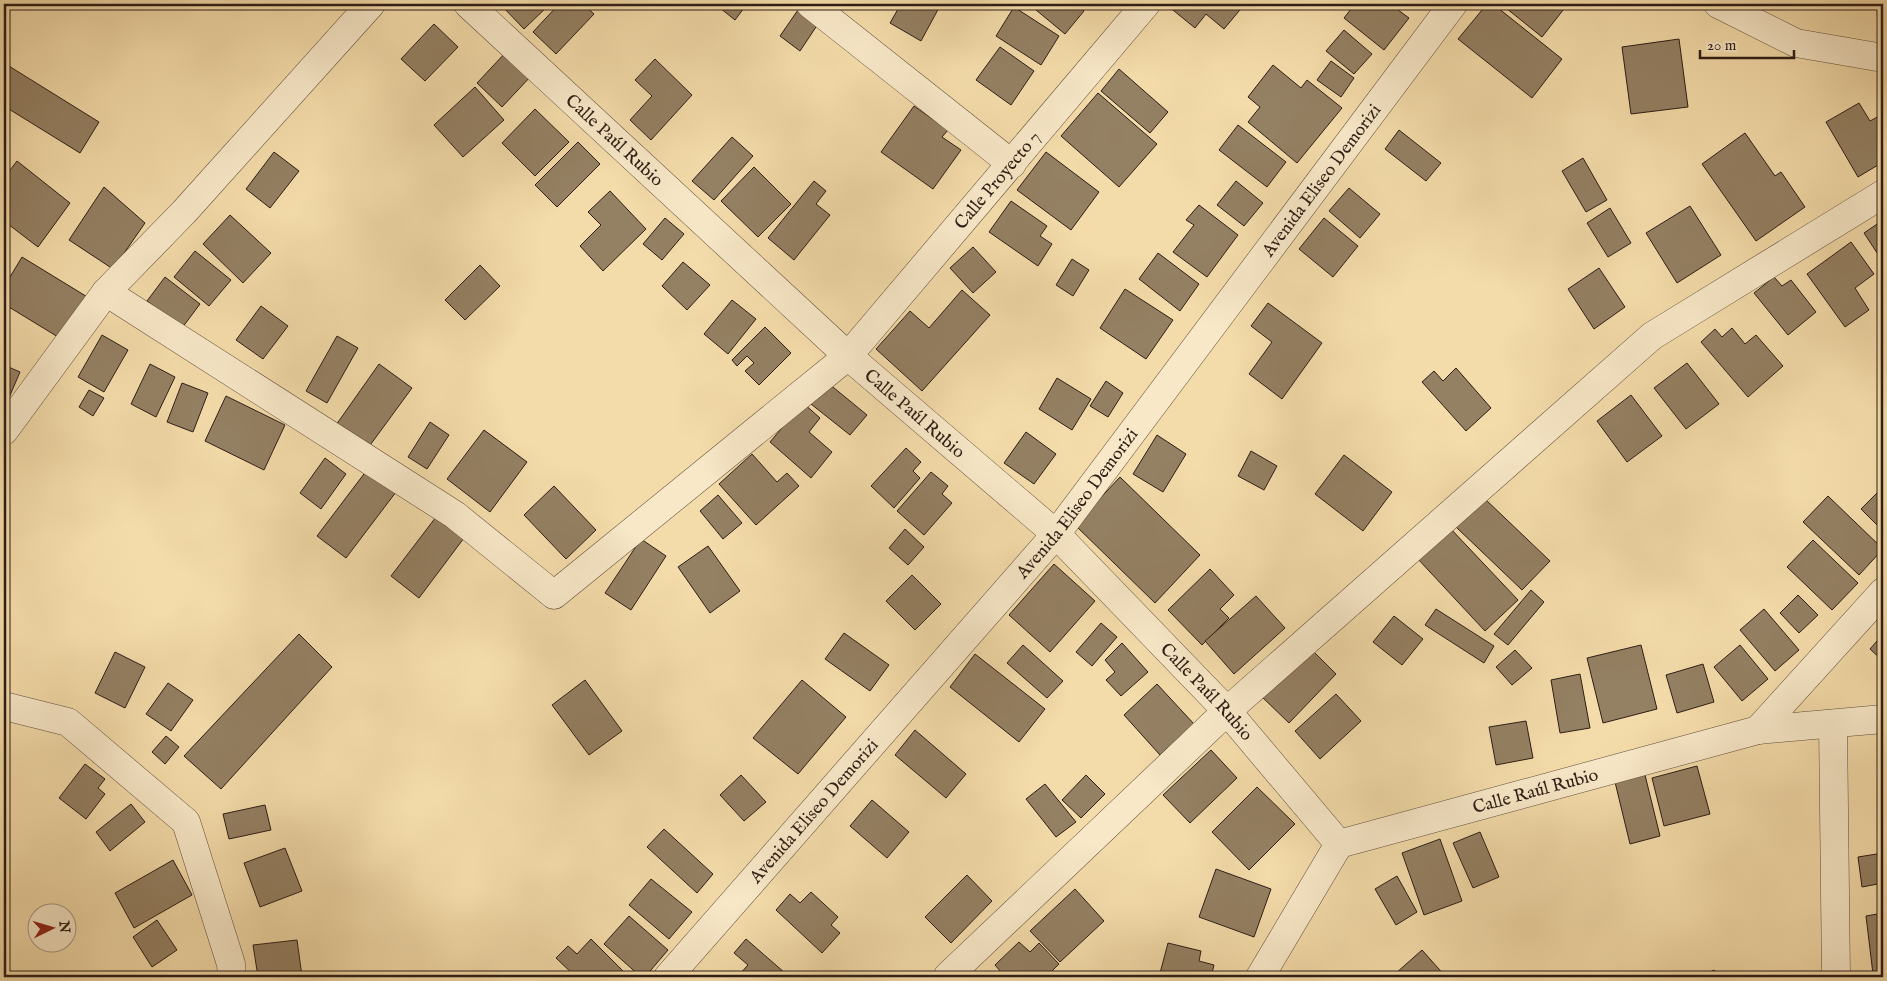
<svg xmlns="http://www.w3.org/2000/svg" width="1887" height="981" viewBox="0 0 1887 981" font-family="'IM FELL English',serif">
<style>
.building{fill:#948063;stroke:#2d1d16}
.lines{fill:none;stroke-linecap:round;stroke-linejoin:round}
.minor-casing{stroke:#5f4d3b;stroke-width:29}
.minor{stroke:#f8e8c8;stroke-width:28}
.labels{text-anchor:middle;stroke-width:4;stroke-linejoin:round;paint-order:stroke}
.street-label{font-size:18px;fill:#2d1d16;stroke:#f8e8c8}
</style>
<rect width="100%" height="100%" fill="#f4dcaa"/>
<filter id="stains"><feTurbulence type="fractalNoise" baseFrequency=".004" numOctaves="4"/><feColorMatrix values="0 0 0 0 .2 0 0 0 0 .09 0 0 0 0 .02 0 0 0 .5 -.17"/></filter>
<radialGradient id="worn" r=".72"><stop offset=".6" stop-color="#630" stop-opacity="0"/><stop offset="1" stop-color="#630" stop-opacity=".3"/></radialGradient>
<g class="building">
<path d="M500,4h50l-26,25z"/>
<path d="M559,4h24l11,10 -38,40 -23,-22z"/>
<path d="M715,4h32l-12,16z"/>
<path d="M901,4h40l-20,37 -31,-18z"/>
<path d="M1076,4l8,7 -19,23 -35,-29z"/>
<path d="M1169,4h73l2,1 -20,24 -18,-15 -11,14 -27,-22z"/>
<path d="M1355,4h35l19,14 -25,32 -40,-32z"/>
<path d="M1411,4h14l-4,6z"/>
<path d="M1487,4h6l69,55 -30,39 -74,-59z"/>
<path d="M1501,4h64l2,1 -25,32z"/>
<path d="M1879,4h4v12l-6,-1z"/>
<path d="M1014,7l45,29 -18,29 -45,-29z"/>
<path d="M798,10l20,14 -18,27 -20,-15z"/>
<path d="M434,24l24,23 -33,34 -24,-22z"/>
<path d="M1344,30l28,24 -18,20 -28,-23z"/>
<path d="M1679,39l9,68 -57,7 -9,-67z"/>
<path d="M1000,47l34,24 -23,34 -35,-25z"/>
<path d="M507,51l25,24 -30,32 -25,-24z"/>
<path d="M655,59l37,36 -41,45 -21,-20 22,-24 -17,-16z"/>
<path d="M1331,61l23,17 -13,19 -24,-17z"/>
<path d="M4,63l95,59 -19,31 -76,-47z"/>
<path d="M1273,65l28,23 6,-8 35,28 -45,55 -49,-41 12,-15 -12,-10z"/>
<path d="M1119,69l49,43 -18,21 -49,-42z"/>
<path d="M475,87l29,33 -41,37 -29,-32z"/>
<path d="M1098,93l59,51 -38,43 -58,-51z"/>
<path d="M1859,103l11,18 13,-7v48l-25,15 -32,-55z"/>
<path d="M914,106l34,24 -6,7 19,13 -28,39 -52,-37z"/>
<path d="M535,109l34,33 -34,34 -33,-33z"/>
<path d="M1238,125l48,37 -19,25 -48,-37z"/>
<path d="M1399,130l42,33 -15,18 -41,-32z"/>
<path d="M1745,133l30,43 6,-4 24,35 -49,34 -54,-77z"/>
<path d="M732,137l21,19 -39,44 -22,-19z"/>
<path d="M578,142l22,22 -43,43 -22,-22z"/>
<path d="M274,152l25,19 -29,37 -24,-19z"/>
<path d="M1046,152l53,40 -28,38 -54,-40z"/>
<path d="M1583,158l24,42 -21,12 -24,-41z"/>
<path d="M17,161l53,42 -32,44 -34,-26v-43z"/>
<path d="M754,167l37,37 -33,33 -37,-36z"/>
<path d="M814,181l12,10 -10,13 14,11 -36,45 -26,-22z"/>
<path d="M1236,181l27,22 -19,23 -27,-21z"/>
<path d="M104,187l41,36 -32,46 -44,-29z"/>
<path d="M1349,188l31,26 -20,24 -31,-27z"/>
<path d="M610,191l36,38 -43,42 -23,-25 21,-21 -13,-13z"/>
<path d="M1011,201l36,25 -7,10 12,8 -14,22 -49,-34z"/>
<path d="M1199,205l39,30 -31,42 -34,-25 21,-27 -8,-5z"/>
<path d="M1690,206l31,49 -44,28 -31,-50z"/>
<path d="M1610,208l21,35 -23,14 -21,-34z"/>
<path d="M230,215l41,38 -28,30 -40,-39z"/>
<path d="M665,218l19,16 -22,26 -19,-16z"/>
<path d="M1324,218l34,28 -25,31 -34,-28z"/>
<path d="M1883,220v42l-19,-29z"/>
<path d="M1851,242l23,32 -19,14 14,22 -24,17 -38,-53z"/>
<path d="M973,247l23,25 -23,21 -23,-25z"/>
<path d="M195,251l36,29 -22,26 -35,-29z"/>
<path d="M1158,253l41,31 -19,27 -41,-32z"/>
<path d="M22,257l67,41 -26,42 -59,-36v-17z"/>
<path d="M1072,259l17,11 -16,26 -17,-11z"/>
<path d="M683,262l27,23 -23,25 -25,-24z"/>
<path d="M480,265l20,21 -35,34 -20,-20z"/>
<path d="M1599,268l26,39 -31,22 -26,-40z"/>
<path d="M165,277l35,27 -18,24 -35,-27z"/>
<path d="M1774,277l8,9 9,-6 25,32 -28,23 -34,-42z"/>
<path d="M1125,289l48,31 -27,39 -46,-31z"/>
<path d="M962,290l28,25 -68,76 -46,-42 34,-38 19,17z"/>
<path d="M732,300l24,19 -28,35 -24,-20z"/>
<path d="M1268,303l54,40 -40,56 -33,-25 23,-32 -21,-16z"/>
<path d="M261,306l27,20 -25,33 -27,-19z"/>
<path d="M765,327l26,26 -32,32 -14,-14 9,-8 -7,-7 -10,10 -5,-6z"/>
<path d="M1732,328l13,16 11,-9 27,31 -35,31 -47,-55 14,-13 7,8z"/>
<path d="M102,335l26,15 -24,42 -26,-15z"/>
<path d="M337,336l21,12 -31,55 -21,-12z"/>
<path d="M1687,363l32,41 -33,25 -32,-41z"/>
<path d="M150,364l25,13 -19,40 -25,-13z"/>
<path d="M379,364l33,24 -44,60 -32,-23z"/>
<path d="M4,365l16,7 -15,35h-1z"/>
<path d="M1456,368l35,40 -25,23 -44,-49 12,-11 9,10z"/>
<path d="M1057,378l34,21 -19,31 -33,-21z"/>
<path d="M1106,381l17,12 -15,24 -18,-11z"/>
<path d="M182,383l26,10 -15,39 -26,-10z"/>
<path d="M828,383l39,32 -17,20 -39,-31z"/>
<path d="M89,390l15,8 -11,18 -14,-9z"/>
<path d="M1631,395l31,41 -35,26 -30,-41z"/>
<path d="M226,396l59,29 -21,45 -59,-29z"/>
<path d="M803,403l17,15 -11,14 23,20 -21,26 -41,-36z"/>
<path d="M430,422l19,13 -22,34 -19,-12z"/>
<path d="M484,430l43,32 -37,50 -43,-33z"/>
<path d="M1026,432l30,22 -22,30 -30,-21z"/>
<path d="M1157,435l29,19 -23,38 -30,-18z"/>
<path d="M906,448l15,14 -8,9 7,7 -26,30 -23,-22z"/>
<path d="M1251,451l26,15 -13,24 -26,-14z"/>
<path d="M752,454l25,28 10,-9 12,13 -43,39 -37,-41z"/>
<path d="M1344,455l48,37 -29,39 -48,-37z"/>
<path d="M325,458l21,16 -25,35 -21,-16z"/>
<path d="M367,470l29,22 -50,66 -29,-22z"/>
<path d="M931,472l17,14 -6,8 10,9 -28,32 -27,-24z"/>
<path d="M1120,477l80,78 -45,48 -80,-78z"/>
<path d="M554,486l42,44 -30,29 -42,-44z"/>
<path d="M1879,491l4,4v36l-22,-22z"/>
<path d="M718,495l24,28 -19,16 -23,-28z"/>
<path d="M1828,496l55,53 -24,26 -56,-53z"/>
<path d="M1484,498l66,63 -28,29 -66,-63z"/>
<path d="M436,517l28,21 -45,60 -28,-22z"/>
<path d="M1449,527l69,73 -33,31 -68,-73z"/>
<path d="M905,529l19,18 -16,18 -19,-17z"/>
<path d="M641,539l25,17 -35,54 -26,-17z"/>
<path d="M1813,540l45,43 -26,27 -45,-43z"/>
<path d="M708,546l32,45 -30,22 -32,-46z"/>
<path d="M1054,564l41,37 -45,51 -41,-37z"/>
<path d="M1210,569l24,26 -14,14 9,9 -27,27 -34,-35z"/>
<path d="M912,575l29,29 -26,26 -29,-29z"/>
<path d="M1531,590l13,12 -36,43 -14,-11z"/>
<path d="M1798,595l20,20 -19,18 -19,-20z"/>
<path d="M1256,596l29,32 -51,46 -29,-33z"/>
<path d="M1436,609l58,37 -10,17 -59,-38z"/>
<path d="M1764,609l35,41 -24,21 -35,-41z"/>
<path d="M1394,616l29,23 -21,26 -29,-23z"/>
<path d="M1101,623l16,14 -25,29 -16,-14z"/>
<path d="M844,633l45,32 -19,26 -45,-32z"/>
<path d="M299,634l33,33 -111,122 -37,-33z"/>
<path d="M1883,634v27l-13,-12z"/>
<path d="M1122,643l26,29 -27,24 -15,-16 9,-8 -10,-12z"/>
<path d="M1023,645l40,36 -16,17 -40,-35z"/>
<path d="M1641,645l16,64 -54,14 -16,-65z"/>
<path d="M1740,645l28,34 -26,22 -28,-34z"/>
<path d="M1308,646l28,28 -47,49 -29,-28z"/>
<path d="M1515,650l17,18 -20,17 -16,-18z"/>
<path d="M115,652l30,15 -20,41 -30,-15z"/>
<path d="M975,654l70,55 -26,33 -69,-55z"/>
<path d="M1703,664l11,38 -37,11 -11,-38z"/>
<path d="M1580,674l10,54 -30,5 -9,-53z"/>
<path d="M585,680l37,51 -33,24 -37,-50z"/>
<path d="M802,680l44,37 -48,57 -45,-36z"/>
<path d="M168,683l25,17 -22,31 -25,-17z"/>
<path d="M1157,684l37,40 -34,31 -36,-40z"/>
<path d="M1336,694l25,27 -41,38 -25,-28z"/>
<path d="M1526,721l7,37 -37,7 -7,-38z"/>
<path d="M915,730l51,44 -20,24 -51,-43z"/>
<path d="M166,736l13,11 -14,17 -13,-12z"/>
<path d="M1211,750l26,28 -47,45 -27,-28z"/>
<path d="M85,764l20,15 -7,9 7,6 -19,25 -27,-21z"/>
<path d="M1697,766l13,48 -46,12 -12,-48z"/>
<path d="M741,775l25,27 -22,19 -24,-26z"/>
<path d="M1086,775l19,19 -24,24 -19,-18z"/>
<path d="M1645,775l15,61 -30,8 -15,-62z"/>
<path d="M1045,784l31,38 -20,15 -30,-38z"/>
<path d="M1257,787l38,37 -46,46 -37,-38z"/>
<path d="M872,800l37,32 -22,26 -37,-32z"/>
<path d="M131,804l14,18 -35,29 -14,-19z"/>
<path d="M265,805l6,25 -42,9 -6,-25z"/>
<path d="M664,829l49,45 -16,19 -50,-46z"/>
<path d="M1480,832l19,45 -26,11 -20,-45z"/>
<path d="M1440,839l22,62 -38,14 -22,-62z"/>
<path d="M285,848l17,43 -42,16 -16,-44z"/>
<path d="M1883,853v30l-21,4 -4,-30z"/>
<path d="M173,860l19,35 -58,33 -19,-35z"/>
<path d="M1216,869l55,20 -17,48 -55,-20z"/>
<path d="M967,875l25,26 -41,42 -26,-26z"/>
<path d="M1397,876l20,36 -21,13 -21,-36z"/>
<path d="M651,879l41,33 -23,27 -40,-34z"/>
<path d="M1075,889l29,32 -44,41 -30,-31z"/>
<path d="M811,892l27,25 -7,8 9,8 -18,20 -46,-43 14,-16 10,9z"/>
<path d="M1883,913v59l-10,2 -7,-58z"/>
<path d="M629,916l39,34 -23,27h-4l-37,-33z"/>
<path d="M157,920l20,30 -25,17 -19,-30z"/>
<path d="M591,939l38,38h-53l-20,-19 12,-12 9,8z"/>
<path d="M746,939l39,34 -3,4h-45l11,-12 -14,-12z"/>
<path d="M297,940l5,36 -44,1 -5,-32z"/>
<path d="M1019,942l11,10 9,-9 20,21 -13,13h-50l5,-5 -6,-7z"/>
<path d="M1168,943l33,8 -2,10 15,4 -3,12h-52z"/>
<path d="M1422,950l24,27h-48l-3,-3z"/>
<path d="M1714,970l4,7h-18z"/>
</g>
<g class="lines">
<g class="minor-casing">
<g id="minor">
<path id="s1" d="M468,4l380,352 208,178 171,177 112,133"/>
<path d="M810,4l202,160"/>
<path d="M1718,4l78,39 87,15"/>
<path id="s2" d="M106,292l349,223 99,80 294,-239 298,-352"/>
<path d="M4,431l102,-139 78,-80 187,-208"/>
<path d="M4,706l64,16 118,100 45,142 1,13"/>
<path d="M1833,724l3,253"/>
<path d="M1758,730l125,-138"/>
<path d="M948,976l279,-265 425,-375 231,-142"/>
<path id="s3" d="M668,977l388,-443 397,-530"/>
<path id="s4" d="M1260,977l79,-133 419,-114 125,-11"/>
</g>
</g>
<use href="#minor" class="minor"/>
</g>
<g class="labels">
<g class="street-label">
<text dy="6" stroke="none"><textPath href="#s1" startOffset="200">Calle Paúl Rubio</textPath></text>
<text dy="6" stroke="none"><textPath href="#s2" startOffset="1151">Calle Proyecto 7</textPath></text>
<text dy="6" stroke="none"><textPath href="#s3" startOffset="1031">Avenida Eliseo Demorizi</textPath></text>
<text dy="6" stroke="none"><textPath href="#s1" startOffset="606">Calle Paúl Rubio</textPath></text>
<text dy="6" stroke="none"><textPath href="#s3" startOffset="626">Avenida Eliseo Demorizi</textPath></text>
<text dy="6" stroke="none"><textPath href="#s1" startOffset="1010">Calle Paúl Rubio</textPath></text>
<text dy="6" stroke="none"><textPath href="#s4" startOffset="358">Calle Raúl Rubio</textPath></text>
<text dy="6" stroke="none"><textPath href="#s3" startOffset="221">Avenida Eliseo Demorizi</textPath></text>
</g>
</g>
<rect width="1887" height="981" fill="none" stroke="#f4dcaa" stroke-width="20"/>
<rect x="5" y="5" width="1877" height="971" fill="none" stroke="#2d1d16" stroke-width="2.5"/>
<rect x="10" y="10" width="1867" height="961" fill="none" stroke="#2d1d16"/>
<g transform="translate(52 928) rotate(85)"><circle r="24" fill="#f8e8c8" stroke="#a79781"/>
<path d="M0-4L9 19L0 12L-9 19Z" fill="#8f2418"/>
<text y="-8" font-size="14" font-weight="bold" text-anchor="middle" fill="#2d1d16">N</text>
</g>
<path d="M1700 50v8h94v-8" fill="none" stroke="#2d1d16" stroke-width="2.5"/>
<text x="1707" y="50" font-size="15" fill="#2d1d16" stroke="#f8e8c8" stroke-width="4" paint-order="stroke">20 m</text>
<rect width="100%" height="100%" filter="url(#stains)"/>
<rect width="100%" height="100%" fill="url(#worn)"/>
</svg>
